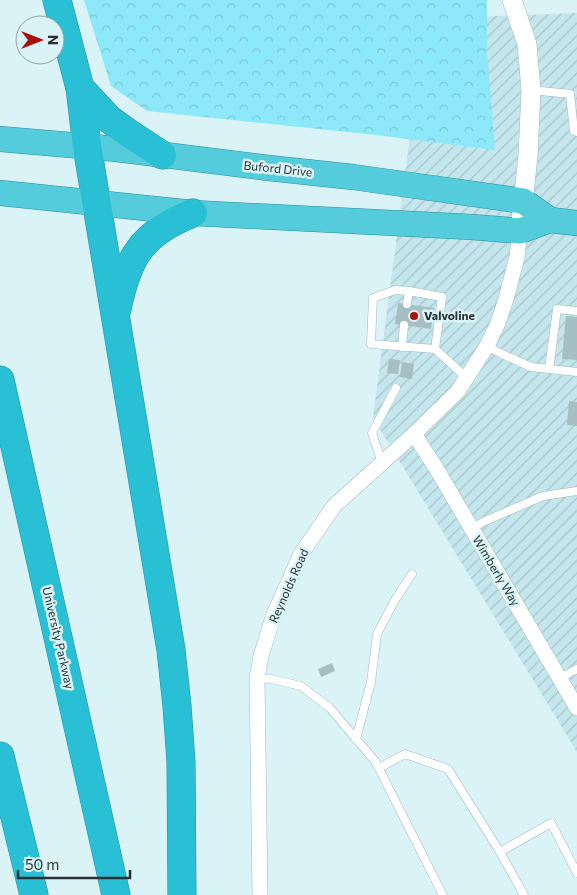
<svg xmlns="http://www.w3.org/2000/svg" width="577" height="895" viewBox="0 0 577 895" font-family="Commissioner,sans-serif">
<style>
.industrial{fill:url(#industrial-furrows)}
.forest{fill:url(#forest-crowns)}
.building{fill:#a6bfc3}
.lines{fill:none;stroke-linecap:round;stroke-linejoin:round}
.service-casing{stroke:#a2babf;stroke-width:9}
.minor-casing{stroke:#a2babf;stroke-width:16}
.tertiary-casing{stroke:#a2babf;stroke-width:20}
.trunk-casing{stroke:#298e9c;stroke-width:26}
.motorway-casing{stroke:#298e9c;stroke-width:29}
.service{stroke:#fff;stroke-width:8}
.minor{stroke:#fff;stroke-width:15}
.tertiary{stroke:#fff;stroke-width:19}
.trunk{stroke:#54ccdc;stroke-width:25}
.motorway{stroke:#29bfd4;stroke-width:28}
.poi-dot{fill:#a6120b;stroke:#d9f3f7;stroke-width:2}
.labels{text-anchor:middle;stroke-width:5;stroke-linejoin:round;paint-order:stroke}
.street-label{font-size:12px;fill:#283234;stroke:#d9f3f7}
.poi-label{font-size:12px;font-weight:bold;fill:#283234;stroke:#d9f3f7;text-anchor:start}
</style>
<defs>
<pattern id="industrial-furrows" width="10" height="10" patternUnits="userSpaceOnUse" patternTransform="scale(1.25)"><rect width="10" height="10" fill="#c4e6ec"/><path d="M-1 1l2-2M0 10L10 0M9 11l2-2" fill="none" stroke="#a8c6cb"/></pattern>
<pattern id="forest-crowns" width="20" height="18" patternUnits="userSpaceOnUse" patternTransform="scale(1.25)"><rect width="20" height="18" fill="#8de9f9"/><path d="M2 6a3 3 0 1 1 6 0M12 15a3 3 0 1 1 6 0" fill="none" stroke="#7ac8d6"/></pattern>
</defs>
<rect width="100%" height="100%" fill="#d9f3f7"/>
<path class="industrial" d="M577,13v739l-204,-334 53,-404 18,4z"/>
<path class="forest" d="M84,0h403v50l8,100 -119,-15 -229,-24 -36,-25z"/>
<g class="building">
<path d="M398,303l36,5 -3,21 -36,-5z"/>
<path d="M566,316l11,1v43l-15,-1z"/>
<path d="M389,359l11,1 -2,14 -11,-1z"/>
<path d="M402,362l12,2 -2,15 -12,-2z"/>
<path d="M569,401l8,1v24l-10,-1z"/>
<path d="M332,663l3,8 -14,6 -3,-8z"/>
</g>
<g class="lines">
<g class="service-casing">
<g id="service">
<path d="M531,90l39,4 4,37 3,1"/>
<path d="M409,291l-14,-1 -22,8 -2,46 64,5 32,29"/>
<path d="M407,304l2,-13 33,6 -7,52"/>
<path d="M577,311l-20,-2 -8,60 28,3"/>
<path d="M487,346l15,8 29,13 18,2"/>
<path d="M402,347l2,-22"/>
<path d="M382,463l-10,-30 24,-45"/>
<path d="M471,529l14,-8 58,-25 34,-5"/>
<path d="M257,678l15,1 29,7 29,22 26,31 19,22 68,134"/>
<path d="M560,678l17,-9"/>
<path d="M356,739l15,-57 6,-48 18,-34 17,-26"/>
<path d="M379,768l26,-14 43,15 52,83 51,-29 26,50"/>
<path d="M500,852l24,43"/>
</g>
</g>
<g class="minor-casing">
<g id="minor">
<path d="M414,434l22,34 141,240"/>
<path d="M260,895l-3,-217 4,-22 12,-39 28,-63 33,-48 80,-72 44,-43 29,-45 11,-23 8,-24 11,-42 3,-26"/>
</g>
</g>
<g class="tertiary-casing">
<path id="tertiary" d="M512,0l15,44 4,46 -3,66 -8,75"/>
</g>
<g class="trunk-casing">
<g id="trunk">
<path d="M0,139l117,10 152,19 84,9 170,24 27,19"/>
<path d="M0,193l193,20 279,14 48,4 30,-11 27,3"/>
</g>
</g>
<g class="motorway-casing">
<g id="motorway">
<path d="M57,0l23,88 7,58 84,504 6,56 4,56 1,133"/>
<path d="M80,88l29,31 18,13 35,23"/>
<path d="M117,309c11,-53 25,-76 76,-96"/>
<path d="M0,380l116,515"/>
<path d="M0,756l34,139"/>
</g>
</g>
<use href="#service" class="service"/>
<use href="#minor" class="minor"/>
<use href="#tertiary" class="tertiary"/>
<use href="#trunk" class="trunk"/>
<use href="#motorway" class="motorway"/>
</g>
<circle class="poi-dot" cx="414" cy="316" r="5"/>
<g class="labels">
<g class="street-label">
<text transform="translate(278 169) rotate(6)" y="4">Buford Drive</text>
<text transform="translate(496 571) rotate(59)" y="4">Wimberly Way</text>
<text transform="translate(289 586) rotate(-66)" y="4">Reynolds Road</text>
<text transform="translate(58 638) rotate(77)" y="4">University Parkway</text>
</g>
<g class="poi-label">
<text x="424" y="320">Valvoline</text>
</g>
</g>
<g transform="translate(40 40) rotate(90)"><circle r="24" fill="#d9f3f7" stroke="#92a6a9"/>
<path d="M0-4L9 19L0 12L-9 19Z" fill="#a6120b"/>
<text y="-8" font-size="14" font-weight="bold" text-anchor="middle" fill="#283234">N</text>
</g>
<path d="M18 870v8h112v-8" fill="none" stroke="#283234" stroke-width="2.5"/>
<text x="25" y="870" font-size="15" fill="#283234" stroke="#d9f3f7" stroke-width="4" paint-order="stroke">50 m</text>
</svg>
